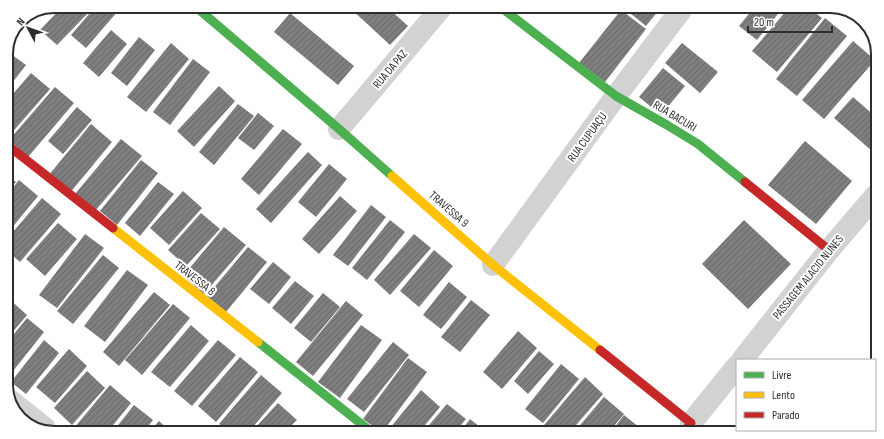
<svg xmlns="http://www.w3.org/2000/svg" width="884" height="439" viewBox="0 0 884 439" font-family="'Sofia Sans Condensed',sans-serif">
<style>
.building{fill:url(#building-hatch)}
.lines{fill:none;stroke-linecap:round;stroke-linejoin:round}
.street{stroke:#d2d2d2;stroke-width:22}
.fast{stroke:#4caf50;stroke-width:9}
.slow{stroke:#ffc107;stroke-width:9}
.jam{stroke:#c62828;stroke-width:9}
.labels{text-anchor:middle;stroke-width:4;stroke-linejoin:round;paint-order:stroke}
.street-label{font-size:12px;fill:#2d2d2d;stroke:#fff}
.rim{fill:none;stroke:#2d2d2d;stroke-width:2}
</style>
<defs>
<pattern id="building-hatch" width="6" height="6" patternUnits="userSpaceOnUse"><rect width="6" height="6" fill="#7e7e7e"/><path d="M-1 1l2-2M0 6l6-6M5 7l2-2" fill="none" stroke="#686868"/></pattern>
</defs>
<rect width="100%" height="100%" fill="#fff"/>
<g class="building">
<path d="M63,6h22l5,5 -33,34 -17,-15z"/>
<path d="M96,6h17l5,5 -32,37 -15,-13z"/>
<path d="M350,8h38l20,18 -18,19z"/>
<path d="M413,8h9l-4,4z"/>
<path d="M625,9l3,1h31l-13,16z"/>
<path d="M621,10l25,19 -41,53 -26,-19z"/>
<path d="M752,10h29l-24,30 -18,-14z"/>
<path d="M787,10l26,1 9,7 -45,54 -25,-21z"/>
<path d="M290,13l64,53 -16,19 -64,-53z"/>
<path d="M825,18l22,18 -50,60 -21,-17z"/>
<path d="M111,30l16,14 -28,33 -16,-14z"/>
<path d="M139,37l16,13 -28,36 -16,-13z"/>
<path d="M853,41l22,19 -51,59 -22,-19z"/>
<path d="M171,43l18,16 -43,53 -19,-15z"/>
<path d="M682,43l36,29 -18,21 -35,-30z"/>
<path d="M8,52l18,13 -20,26v-37z"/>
<path d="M193,59l17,13 -40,53 -17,-13z"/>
<path d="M663,68l22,18 -24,29 -22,-18z"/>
<path d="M31,73l19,16 -41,47 -3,-3v-31z"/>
<path d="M219,86l16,15 -41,46 -17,-16z"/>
<path d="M55,87l19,16 -46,54 -19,-17z"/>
<path d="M853,97l24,21v28l-5,5 -38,-33z"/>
<path d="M238,104l16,12 -40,49 -15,-13z"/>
<path d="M77,107l15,13 -29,34 -15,-13z"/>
<path d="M258,113l16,13 -20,24 -16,-12z"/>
<path d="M91,124l21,18 -43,52 -21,-18z"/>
<path d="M283,129l19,15 -43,51 -18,-16z"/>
<path d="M121,139l21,17 -47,55 -20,-17z"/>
<path d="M805,141l47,40 -36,43 -48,-39z"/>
<path d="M308,152l14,13 -51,58 -15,-14z"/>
<path d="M141,160l17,13 -41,52 -17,-14z"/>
<path d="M329,164l18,15 -31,38 -18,-15z"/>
<path d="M6,174l10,8 -10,11z"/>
<path d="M19,180l19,16 -32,39v-39z"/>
<path d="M158,182l16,12 -34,42 -15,-13z"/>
<path d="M183,191l19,17 -33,37 -19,-17z"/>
<path d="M340,196l17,15 -38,43 -17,-15z"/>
<path d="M42,198l19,16 -41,48 -14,-12v-10z"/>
<path d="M371,205l15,12 -38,49 -15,-11z"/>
<path d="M201,213l19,16 -34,37 -18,-16z"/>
<path d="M390,220l15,12 -38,48 -15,-12z"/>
<path d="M744,220l47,44 -43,45 -46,-45z"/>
<path d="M58,223l19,16 -32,37 -19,-17z"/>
<path d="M224,227l22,18 -42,49 -21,-18z"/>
<path d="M85,234l19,14 -47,60 -18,-13z"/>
<path d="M414,234l17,14 -41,47 -16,-15z"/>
<path d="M248,247l19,15 -41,50 -19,-16z"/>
<path d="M434,250l19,16 -34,41 -19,-16z"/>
<path d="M103,255l16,13 -46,56 -16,-13z"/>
<path d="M273,262l18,15 -22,27 -19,-15z"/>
<path d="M127,270l21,15 -43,57 -21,-16z"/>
<path d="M295,281l19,15 -23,28 -19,-16z"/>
<path d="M449,282l18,15 -26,32 -18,-14z"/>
<path d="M154,292l16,13 -51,61 -16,-14z"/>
<path d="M323,293l17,14 -29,35 -17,-14z"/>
<path d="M7,297l20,18 -21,25v-42z"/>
<path d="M471,300l19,15 -30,37 -19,-15z"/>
<path d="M346,301l17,14 -50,61 -17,-14z"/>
<path d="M173,304l17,14 -48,57 -17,-15z"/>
<path d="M27,318l17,14 -38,48v-36z"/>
<path d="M191,325l18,16 -39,46 -19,-15z"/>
<path d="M361,325l21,15 -42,58 -22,-16z"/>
<path d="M518,331l19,17 -35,41 -19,-17z"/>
<path d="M44,340l15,13 -33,41 -15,-12z"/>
<path d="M218,340l18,15 -44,51 -18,-15z"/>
<path d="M393,342l16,13 -45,57 -17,-13z"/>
<path d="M69,349l18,17 -32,37 -19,-16z"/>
<path d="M539,351l15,13 -26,30 -14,-13z"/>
<path d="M240,357l18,15 -42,50 -18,-16z"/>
<path d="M408,358l19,14 -43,58h-6l-15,-11z"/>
<path d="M561,364l18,15 -36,44 -18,-14z"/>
<path d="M87,371l18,17 -33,37 -18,-17z"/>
<path d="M261,375l21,18 -31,36h-26l-6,-5z"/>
<path d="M585,377l18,17 -32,37h-32z"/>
<path d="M110,385l21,18 -21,26 -36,-1z"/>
<path d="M421,390l19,17 -19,23h-28l-3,-2z"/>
<path d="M604,397l20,17 -15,18 -34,-1z"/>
<path d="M278,403l19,17 -10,10 -33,-1z"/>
<path d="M447,404l19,15 -10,12h-32z"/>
<path d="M134,405l19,15 -7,9h-31z"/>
<path d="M624,415l21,17h-34z"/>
<path d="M470,419l15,12h-24z"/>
<path d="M159,421l9,8h-16z"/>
<path d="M295,425l5,5h-9z"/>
</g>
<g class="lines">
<g class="street">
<path d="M339,129l102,-121"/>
<path d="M493,265l123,-169 65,-86"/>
<path d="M742,360l87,-110 47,-55"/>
<path d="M11,401l34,27"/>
<path d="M691,423l46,-57"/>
</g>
<g class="fast">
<path d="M196,7l143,122 53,47"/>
<path d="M503,9l113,87 51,29 31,19 47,38"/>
<path d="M258,342l111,88"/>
</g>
<g class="slow">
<path d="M392,176l101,89 107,85"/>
<path d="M113,228l145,114"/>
</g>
<g class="jam">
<path d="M6,144l107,84"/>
<path d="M745,182l84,68"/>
<path d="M600,350l91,73 -7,9"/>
</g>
</g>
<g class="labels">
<g class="street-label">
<text transform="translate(390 69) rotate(-50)" y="4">RUA DA PAZ</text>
<text transform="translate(675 116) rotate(31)" y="4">RUA BACURI</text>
<text transform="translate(587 137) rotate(-54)" y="4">RUA CUPUAÇU</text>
<text transform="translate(449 209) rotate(41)" y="4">TRAVESSA 9</text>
<text transform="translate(808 277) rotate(-51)" y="4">PASSAGEM ALACID NUNES</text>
<text transform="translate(195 278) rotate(38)" y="4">TRAVESSA 8</text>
</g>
</g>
<path d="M0 0H884V439H0ZM54 13H830A41 41 0 0 1 871 54V385A41 41 0 0 1 830 426H54A41 41 0 0 1 13 385V54A41 41 0 0 1 54 13Z" fill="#fff" fill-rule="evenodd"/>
<path class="rim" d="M54 13H830A41 41 0 0 1 871 54V385A41 41 0 0 1 830 426H54A41 41 0 0 1 13 385V54A41 41 0 0 1 54 13Z"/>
<rect x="736" y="359" width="140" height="72" fill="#ffffff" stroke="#ababab"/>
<rect x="744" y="372" width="20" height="6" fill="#4caf50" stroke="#ababab"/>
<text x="772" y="379" font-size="12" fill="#2d2d2d">Livre</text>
<rect x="744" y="392" width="20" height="6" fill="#ffc107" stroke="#ababab"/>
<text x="772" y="399" font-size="12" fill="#2d2d2d">Lento</text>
<rect x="744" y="412" width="20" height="6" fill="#c62828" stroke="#ababab"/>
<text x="772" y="419" font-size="12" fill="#2d2d2d">Parado</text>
<g transform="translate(28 28) rotate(311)" stroke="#ffffff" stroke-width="3" paint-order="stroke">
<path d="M0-3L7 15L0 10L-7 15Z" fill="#2d2d2d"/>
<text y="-6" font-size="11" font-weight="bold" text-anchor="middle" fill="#2d2d2d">N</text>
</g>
<path d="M748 26v6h84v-6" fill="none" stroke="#2d2d2d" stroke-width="2"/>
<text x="754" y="26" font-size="12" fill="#2d2d2d" stroke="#ffffff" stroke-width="3" paint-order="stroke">20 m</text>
</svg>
